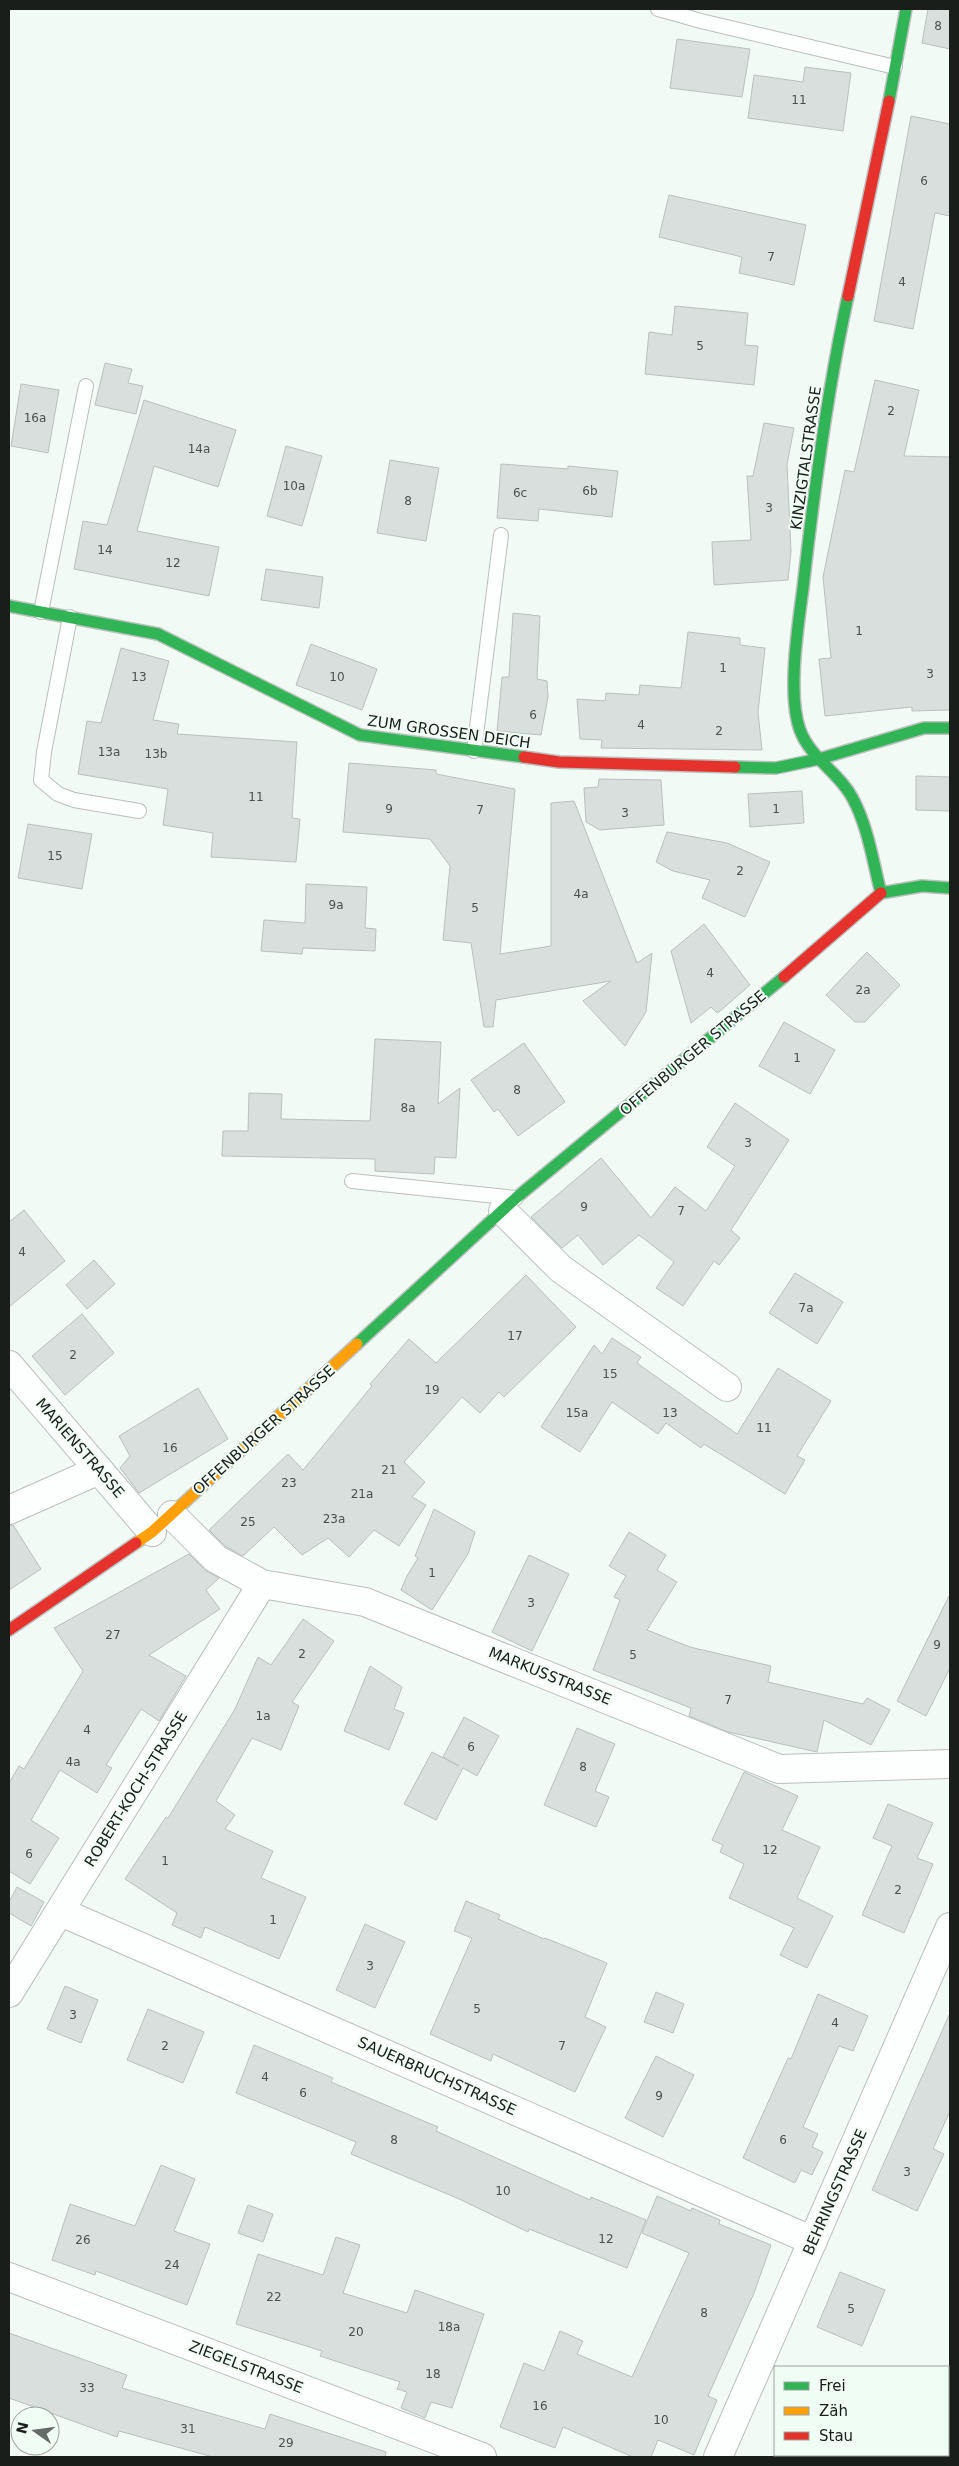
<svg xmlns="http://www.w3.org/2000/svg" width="959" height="2466" viewBox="0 0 959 2466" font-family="'DejaVu Sans',sans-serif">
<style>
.building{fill:#d9dfdc;stroke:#bac0bd}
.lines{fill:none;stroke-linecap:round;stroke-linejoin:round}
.lane-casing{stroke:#bac0bd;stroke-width:16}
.street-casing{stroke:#bac0bd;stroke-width:30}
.fast-casing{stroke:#bac0bd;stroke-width:14}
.slow-casing{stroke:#bac0bd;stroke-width:14}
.jam-casing{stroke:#bac0bd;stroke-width:14}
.lane{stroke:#fdfefe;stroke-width:14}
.street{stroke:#fdfefe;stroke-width:28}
.fast{stroke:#30b455;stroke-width:11}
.slow{stroke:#ff9f0a;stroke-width:11}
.jam{stroke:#e5322d;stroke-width:11}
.labels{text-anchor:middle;stroke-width:4;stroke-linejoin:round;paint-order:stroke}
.number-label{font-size:12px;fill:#4b504d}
.street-label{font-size:15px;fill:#191e1b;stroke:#effdf5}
</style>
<rect width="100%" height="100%" fill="#f2faf6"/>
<g class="building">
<path d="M928,9h22v40l-28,-6z"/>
<path d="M677,39l73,10 -8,48 -72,-9z"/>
<path d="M805,67l46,6 -8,58 -95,-13 6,-43 49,7z"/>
<path d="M911,116l39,8v92l-15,-3 -22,116 -39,-8z"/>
<path d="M669,195l137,30 -12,60 -55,-12 3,-16 -83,-20z"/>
<path d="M675,306l73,7 -3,32 13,1 -4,39 -109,-11 4,-42 23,3z"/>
<path d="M105,363l27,6 -4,14 15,3 -7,28 -41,-9z"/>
<path d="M875,380l44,10 -15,66 46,1v253l-38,1v-4l-87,9 -6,-57 12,-1 -8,-81 22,-107 9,2z"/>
<path d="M21,384l38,6 -11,63 -37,-7z"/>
<path d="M144,400l92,30 -18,57 -64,-21 -17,65 82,16 -10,49 -135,-27 9,-48 24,4z"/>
<path d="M764,423l30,5 -7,36 4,87 -3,29 -74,5 -2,-43 39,-2 -4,-64h6z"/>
<path d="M286,446l36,10 -20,70 -35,-10z"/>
<path d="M390,460l49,8 -13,73 -49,-8z"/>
<path d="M501,464l67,5v-3l50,5 -6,46 -73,-8 -1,12 -41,-3z"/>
<path d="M266,569l57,8 -4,31 -58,-8z"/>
<path d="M513,613l27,3 -3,63 10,2 1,16 -7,38 -44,-4 5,-54h7z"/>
<path d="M688,632l52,6v7l25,3 -7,64 4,38 -161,-2 1,-8 -22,-1 -3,-40 28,2 1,-8 33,2 1,-10 41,3z"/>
<path d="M311,644l66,25 -15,41 -66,-25z"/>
<path d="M121,648l48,13 -16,59 26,4 -2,10 120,8 -5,76 8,1 -4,43 -85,-5 2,-24 -50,-8 5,-36 -90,-15 9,-53 14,2z"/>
<path d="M349,763l87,7v4l79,15 -15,165 51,-8v-143l23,-2 63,162 15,-10 -6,59 -21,34 -42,-45 28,-20 -115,19 -3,27h-9l-13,-84 -28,-3 7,-74 -20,-27 -87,-7z"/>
<path d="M916,776l34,1v34l-34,-1z"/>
<path d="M599,779l62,1 3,45 -64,5 -14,-8 -2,-34 14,-1z"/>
<path d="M802,791l2,32 -54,4 -2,-33z"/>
<path d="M28,824l64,10 -10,55 -64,-11z"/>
<path d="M667,832l60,11 43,19 -25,55 -43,-19 8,-18 -37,-9 -17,-9z"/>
<path d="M306,884l61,3 -2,41 11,1 -1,22 -72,-3 -1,6 -41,-3 3,-31 41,3z"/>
<path d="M704,924l46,61 -31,27h-3l-5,-5 -20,16 -20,-72z"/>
<path d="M867,952l33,33 -35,37h-10l-29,-27z"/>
<path d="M784,1022l51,28 -25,44 -51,-28z"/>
<path d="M375,1039l66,3 -3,62 22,-16 -4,70 -21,-1 -1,17 -59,-3v-12l-153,-3 1,-25h25l1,-38 33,1 -1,25 89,2z"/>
<path d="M524,1043l41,59 -47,34 -20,-27 -4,3 -23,-32z"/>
<path d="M735,1103l54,37 -58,90 9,8 -21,27 -5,-4 -31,45 -27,-18 18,-26 -35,-27 -36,30 -25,-30 -16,13 -31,-31 70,-59 50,60 24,-31 31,24 29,-45 -28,-19z"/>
<path d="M24,1210l41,51 -56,46v-85z"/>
<path d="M94,1260l21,24 -28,25 -21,-24z"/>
<path d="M795,1273l48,29 -26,42 -48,-31z"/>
<path d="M526,1275l50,52 -72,70 -5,-5 -19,21 -18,-16 -58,65 21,20 -13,15 14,8 -27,41 -25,-16 -25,27 -21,-19 -26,17 -28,-28 -31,29 -18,-10 -16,-16 79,-76 15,16 69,-84 -2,-2 39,-45 27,24z"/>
<path d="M82,1314l32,39 -49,42 -33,-39z"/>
<path d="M612,1338l29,19 -4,6 100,71 41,-66 53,33 -34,55 8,4 -20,34 -81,-50 -3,4 -35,-25 -8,11 -46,-32 -32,50 -39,-25 53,-82 8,9z"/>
<path d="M198,1388l30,51 -89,54 -19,-25 10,-12 -11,-20z"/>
<path d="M434,1509l41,23 -7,22 -36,56 -31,-20 6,-14 11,-18 -3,-2z"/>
<path d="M9,1525h4l28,44 -32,21z"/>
<path d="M629,1532l37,23 -9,15 20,12 -30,48 43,17 81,19 -3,16 95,22 4,-6 23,12 -19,35 -47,-25 -7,32 -89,-20 -39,-16 2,-8 -98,-38 27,-70 -6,-3 12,-21 -17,-10z"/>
<path d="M189,1554l16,16 14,8 -13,12 14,19 -71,46 37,21 -27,45 -18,-12 -35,56 6,3 -15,25 -37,-23 -29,50 28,18 -29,46 -21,-13v-88l10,-17 5,3 59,-98 -29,-43z"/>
<path d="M529,1555l40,19 -37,77 -40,-19z"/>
<path d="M950,1594v74l-24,48 -29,-15z"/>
<path d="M303,1619l31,22 -42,61 7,4 -18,44 -29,-12 -36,63 19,14 -10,14 48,22 -12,27 45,19 -27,62 -74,-32 -4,11 -29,-13 5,-12 -52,-34 41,-62 2,1 67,-109 23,-52 13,8z"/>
<path d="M370,1666l32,21 -8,22 10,4 -15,37 -45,-19z"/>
<path d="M464,1717l35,19 -22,40 -14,-8 -27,52 -32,-16 28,-52 27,14 -16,-9z"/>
<path d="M577,1728l38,16 -20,47 14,6 -13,30 -52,-22z"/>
<path d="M744,1772l54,24 -16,34 38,17 -23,51 36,18 -26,52 -27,-13 14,-27 -65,-30 15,-34 -24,-12 3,-7 -11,-5z"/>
<path d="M888,1804l45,19 -16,35 16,6 -29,69 -42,-18 30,-69 -19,-8z"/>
<path d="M17,1887l27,15 -13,24 -22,-13v-11z"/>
<path d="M466,1901l34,14 -2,4 46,20 1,-1 62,25 -22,54 21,10 -31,65 -82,-38 -2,7 -61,-27 42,-96 -18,-7z"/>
<path d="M365,1924l40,18 -30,66 -39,-18z"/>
<path d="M65,1986l33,14 -17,43 -34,-14z"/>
<path d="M656,1992l28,12 -11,29 -29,-11z"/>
<path d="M818,1994l50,22 -15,35 -14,-5 -36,81 15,7 -6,13 11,5 -11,23 -11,-5 -6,13 -52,-25 45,-100 3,1z"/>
<path d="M148,2009l56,23 -21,51 -56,-23z"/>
<path d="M950,2013v98l-17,38 11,5 -27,57 -45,-21z"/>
<path d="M254,2045l79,33 -2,4 107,45 -2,4 154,69 1,-3 55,23 -19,48 -98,-39 -1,3 -71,-34 -106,-44 5,-12 -120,-49z"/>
<path d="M656,2056l38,19 -31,62 -38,-19z"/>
<path d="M161,2165l34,14 -21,52 36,13 -23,61 -91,-34 -1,4 -43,-15 18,-56 65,22z"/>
<path d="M657,2196l34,15 1,-3 28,12 -1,4 52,21 -17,48 -46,103 9,4 -23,55 -36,-15 -7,17h-18l-70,-30 -8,21 -55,-21 24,-64 20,8 16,-40 23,10 -6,13 55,23 57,-124 -47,-20z"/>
<path d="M248,2205l25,9 -10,28 -25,-9z"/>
<path d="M336,2237l24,8 -17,48 64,20 8,-23 69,24 -32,94 -21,-6 -6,16 -24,-10 6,-16 -10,-3 3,-7 -80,-26 2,-5 -86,-27 22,-70 65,21z"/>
<path d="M840,2272l45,18 -23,56 -45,-19z"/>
<path d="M9,2333l118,42 -5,13 143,41 5,-15 116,38 -1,5h-172l-94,-26 -2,6 -108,-39z"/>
</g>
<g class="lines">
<g class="lane-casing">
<g id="lane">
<path d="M658,9l43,12 194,46"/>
<path d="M41,612l45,-226"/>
<path d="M70,617l-26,135 -3,28 17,14 16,6 65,11"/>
<path d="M474,751l27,-216"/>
<path d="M352,1181l164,17"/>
</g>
</g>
<g class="street-casing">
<g id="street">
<path d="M503,1211l58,58 166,118"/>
<path d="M9,1365l143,167"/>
<path d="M9,1510l90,-40"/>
<path d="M172,1515l44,44 46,25 103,18 414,167 171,-5"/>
<path d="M61,1912l752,329"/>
<path d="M9,1993l253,-409"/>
<path d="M9,2277l473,180"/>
<path d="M718,2457l232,-530"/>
</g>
</g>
<g class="fast-casing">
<g id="fast">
<path d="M889,101l17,-92"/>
<path d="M848,296c-21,96 -34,194 -45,292 -5,38 -16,107 -3,142 10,28 40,43 53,69 15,28 20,63 28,94"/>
<path d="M9,606l149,28 202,101 164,22"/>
<path d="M735,767l41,1 43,-9 105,-31h26"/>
<path d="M881,893l41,-7 28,2"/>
<path d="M357,1344l159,-146 268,-221"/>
</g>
</g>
<g class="slow-casing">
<path id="slow" d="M136,1543l16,-11 205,-188"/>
</g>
<g class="jam-casing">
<g id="jam">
<path d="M848,296l41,-195"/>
<path d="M524,757l35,5 176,5"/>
<path d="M784,977l97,-84"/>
<path d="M9,1630l127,-87"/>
</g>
</g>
<use href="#lane" class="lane"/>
<use href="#street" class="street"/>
<use href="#fast" class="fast"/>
<use href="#slow" class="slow"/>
<use href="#jam" class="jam"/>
</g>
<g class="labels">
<g class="number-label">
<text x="938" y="30">8</text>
<text x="799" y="104">11</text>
<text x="924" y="185">6</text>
<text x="771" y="261">7</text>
<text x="902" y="286">4</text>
<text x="700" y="350">5</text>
<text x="891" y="415">2</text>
<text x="35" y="422">16a</text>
<text x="199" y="453">14a</text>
<text x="294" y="490">10a</text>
<text x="590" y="495">6b</text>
<text x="520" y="497">6c</text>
<text x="408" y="505">8</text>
<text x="769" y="512">3</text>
<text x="105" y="554">14</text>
<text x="173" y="567">12</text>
<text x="859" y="635">1</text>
<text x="723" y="672">1</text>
<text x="930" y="678">3</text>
<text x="139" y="681">13</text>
<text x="337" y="681">10</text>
<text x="533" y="719">6</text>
<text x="641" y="729">4</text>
<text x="719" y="735">2</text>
<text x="109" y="756">13a</text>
<text x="156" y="758">13b</text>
<text x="256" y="801">11</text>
<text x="389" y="813">9</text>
<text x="776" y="813">1</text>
<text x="480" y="814">7</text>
<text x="625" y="817">3</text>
<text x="55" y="860">15</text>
<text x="740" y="875">2</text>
<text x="581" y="898">4a</text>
<text x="336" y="909">9a</text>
<text x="475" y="912">5</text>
<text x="710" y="977">4</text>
<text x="863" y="994">2a</text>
<text x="797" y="1062">1</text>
<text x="517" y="1094">8</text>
<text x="408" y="1112">8a</text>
<text x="748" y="1147">3</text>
<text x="584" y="1211">9</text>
<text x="681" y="1215">7</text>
<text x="22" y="1256">4</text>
<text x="806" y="1312">7a</text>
<text x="515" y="1340">17</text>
<text x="73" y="1359">2</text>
<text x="610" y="1378">15</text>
<text x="432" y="1394">19</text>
<text x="577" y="1417">15a</text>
<text x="670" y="1417">13</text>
<text x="764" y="1432">11</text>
<text x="170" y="1452">16</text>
<text x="389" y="1474">21</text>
<text x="289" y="1487">23</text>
<text x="362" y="1498">21a</text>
<text x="334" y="1523">23a</text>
<text x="248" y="1526">25</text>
<text x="432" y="1577">1</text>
<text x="531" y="1607">3</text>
<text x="113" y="1639">27</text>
<text x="937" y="1649">9</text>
<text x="302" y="1658">2</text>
<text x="633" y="1659">5</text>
<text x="728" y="1704">7</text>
<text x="263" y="1720">1a</text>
<text x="87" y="1734">4</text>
<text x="471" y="1751">6</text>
<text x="73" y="1766">4a</text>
<text x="583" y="1771">8</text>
<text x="770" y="1854">12</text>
<text x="29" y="1858">6</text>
<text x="165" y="1865">1</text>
<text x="898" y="1894">2</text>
<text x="273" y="1924">1</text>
<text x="370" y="1970">3</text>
<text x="477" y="2013">5</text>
<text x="73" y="2019">3</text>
<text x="835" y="2027">4</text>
<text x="165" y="2050">2</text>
<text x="562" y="2050">7</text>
<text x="265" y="2081">4</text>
<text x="303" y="2097">6</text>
<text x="659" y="2100">9</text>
<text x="394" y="2144">8</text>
<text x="783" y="2144">6</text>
<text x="907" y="2176">3</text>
<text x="503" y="2195">10</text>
<text x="606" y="2243">12</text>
<text x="83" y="2244">26</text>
<text x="172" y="2269">24</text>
<text x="274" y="2301">22</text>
<text x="851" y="2313">5</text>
<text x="704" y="2317">8</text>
<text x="449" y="2331">18a</text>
<text x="356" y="2336">20</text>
<text x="433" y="2378">18</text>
<text x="87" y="2392">33</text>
<text x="540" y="2410">16</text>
<text x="661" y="2424">10</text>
<text x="188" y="2433">31</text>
<text x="286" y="2447">29</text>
</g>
<g class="street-label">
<text transform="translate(806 458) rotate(-82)" y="5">KINZIGTALSTRASSE</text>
<text transform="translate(449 732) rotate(8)" y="5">ZUM GROSSEN DEICH</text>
<text transform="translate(693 1053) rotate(-40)" y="5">OFFENBURGER STRASSE</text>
<text transform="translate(264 1430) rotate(-42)" y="5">OFFENBURGER STRASSE</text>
<text transform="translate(80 1448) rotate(49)" y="5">MARIENSTRASSE</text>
<text transform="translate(550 1676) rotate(22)" y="5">MARKUSSTRASSE</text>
<text transform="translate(136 1789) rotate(-58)" y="5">ROBERT-KOCH-STRASSE</text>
<text transform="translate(437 2076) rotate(24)" y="5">SAUERBRUCHSTRASSE</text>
<text transform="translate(835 2192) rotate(-66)" y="5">BEHRINGSTRASSE</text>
<text transform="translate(246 2367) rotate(21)" y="5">ZIEGELSTRASSE</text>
</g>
</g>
<rect width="959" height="2466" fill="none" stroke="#191e1b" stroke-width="20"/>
<rect x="774" y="2366" width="175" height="90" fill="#effdf5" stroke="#99a49e"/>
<rect x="784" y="2382" width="25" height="8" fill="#30b455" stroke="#99a49e"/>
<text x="819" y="2391" font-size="15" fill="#191e1b">Frei</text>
<rect x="784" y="2407" width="25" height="8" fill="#ff9f0a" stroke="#99a49e"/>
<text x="819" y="2416" font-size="15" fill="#191e1b">Zäh</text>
<rect x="784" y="2432" width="25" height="8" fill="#e5322d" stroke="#99a49e"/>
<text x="819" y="2441" font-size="15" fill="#191e1b">Stau</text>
<g transform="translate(35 2431) rotate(284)"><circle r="24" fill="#effdf5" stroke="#99a49e"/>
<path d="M0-4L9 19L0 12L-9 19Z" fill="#656b68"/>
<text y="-8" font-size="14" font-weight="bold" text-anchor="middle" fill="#191e1b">N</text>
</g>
</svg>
